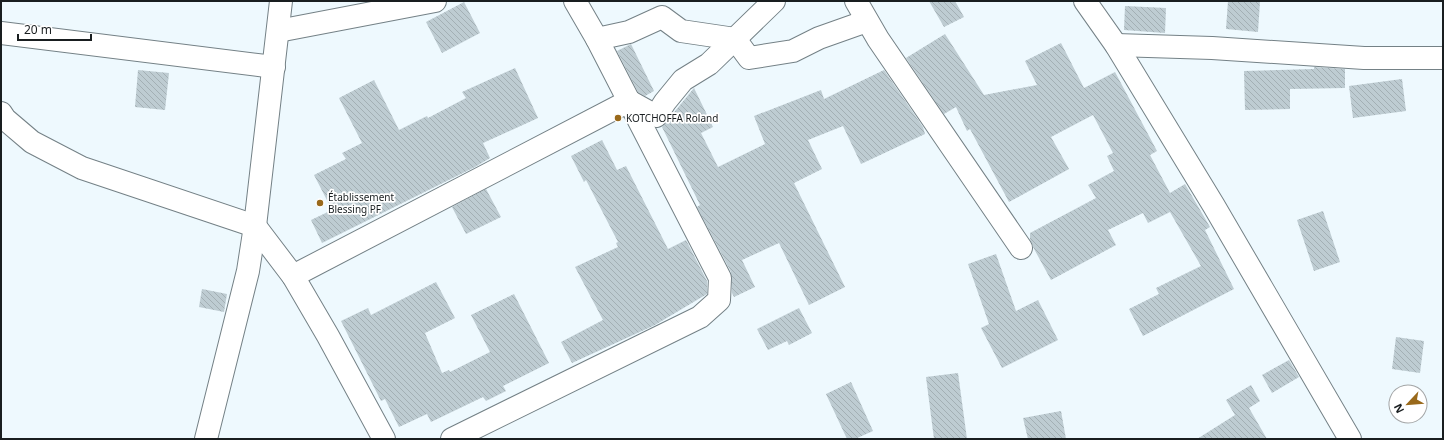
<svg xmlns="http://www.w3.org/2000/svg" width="1444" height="440" viewBox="0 0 1444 440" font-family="'Noto Sans',sans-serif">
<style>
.building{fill:url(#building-back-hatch)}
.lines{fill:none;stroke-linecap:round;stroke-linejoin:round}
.street-casing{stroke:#748186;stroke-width:24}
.street{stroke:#fff;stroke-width:22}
.poi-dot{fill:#99691b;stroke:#fff;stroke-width:1.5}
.labels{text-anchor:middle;stroke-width:3.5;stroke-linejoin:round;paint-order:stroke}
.poi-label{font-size:10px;fill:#191e20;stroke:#fff;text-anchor:start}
</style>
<defs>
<pattern id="building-back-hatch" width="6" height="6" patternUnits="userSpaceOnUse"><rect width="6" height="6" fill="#beccd2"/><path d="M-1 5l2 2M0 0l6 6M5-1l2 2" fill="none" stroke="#a3afb4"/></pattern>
</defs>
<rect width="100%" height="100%" fill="#eef9fe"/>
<g class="building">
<path d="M929,1h26l9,16 -20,10z"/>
<path d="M1228,1h32l-2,31 -32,-3z"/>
<path d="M464,2l16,31 -38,20 -16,-31z"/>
<path d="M1125,6l41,2 -1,25 -41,-3z"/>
<path d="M945,34l39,61 53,-10 -12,-24 36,-18 23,45 31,-16 42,79 -7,4 20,38 15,-9 25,43 -5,3 29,59 -91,47 -14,-27 30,-15 -3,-6 45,-22 -31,-54 -22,11 -5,-10 -35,17 8,15 -65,35 -18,-33 -3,-8v-6l66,-35 -8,-13 26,-14 -7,-15 6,-3 -20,-38 -42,22 18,32 -60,33 -39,-73 -3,2 -11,-24 -12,7 -38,-56z"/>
<path d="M631,44l23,47 -9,5 -7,-4 -21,-41z"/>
<path d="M1314,67l31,2v19l-55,1v20l-45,1 -1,-39 70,-2z"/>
<path d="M515,68l23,50 -55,25 7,15 -15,9 -153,76 -11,-23 21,-10 -18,-35 32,-16 -4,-6 20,-10 -23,-45 35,-18 25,50 28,-14 1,2 38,-20 -4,-6z"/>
<path d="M138,70l31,3 -4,37 -30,-3z"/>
<path d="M884,70l39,57 2,7 -64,30 -18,-38 -35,14 14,29 -28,14 51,104 -36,18 -30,-62 -37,17 13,27 -21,10 -2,-4 -1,-21 -34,-65 3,-2 -38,-78 32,-39 19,39 -12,6 17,34 47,-23 -11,-28 67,-26 3,9z"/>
<path d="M1402,79l4,32 -53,7 -4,-32z"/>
<path d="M602,140l15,30 9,-4 42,83 18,-9 21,41v13l-52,31 -83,38 -11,-21 42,-22 -28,-53 43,-20 -2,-4 2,-1 -32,-62 -2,2 -13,-26z"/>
<path d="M486,189l15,28 -35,17 -14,-27z"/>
<path d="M1323,211l17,51 -26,9 -17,-51z"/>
<path d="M996,254l20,57 22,-11 20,40 -56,28 -21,-40 8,-4 -21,-60z"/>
<path d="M436,282l19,36 -30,15 17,40 7,-3 1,2 40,-20 -19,-37 43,-21 35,69 -46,23 3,5 -20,10 -3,-4 -52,25 -4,-8 -28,13 -14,-28 -4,2 -40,-80 27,-13 3,7z"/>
<path d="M202,289l25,5 -3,18 -25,-5z"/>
<path d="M799,308l13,25 -23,12 -2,-4 -19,9 -11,-21z"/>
<path d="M1396,337l28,4 -4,32 -28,-4z"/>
<path d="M1289,360l10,17 -27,16 -10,-18z"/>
<path d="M958,373l9,66h-33l-8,-62z"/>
<path d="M851,382l22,49 -18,8h-8l-21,-45z"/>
<path d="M1251,385l9,16 -11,7 18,31h-70l38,-24 -9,-15z"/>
<path d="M1061,411l5,28h-38l-5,-21z"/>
</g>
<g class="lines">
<g class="street-casing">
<g id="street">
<path d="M856,1l22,38 143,209"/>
<path d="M1085,1l31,44 98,161 136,233"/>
<path d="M278,31l157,-30"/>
<path d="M1,33l273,34"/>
<path d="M597,39l32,-7 33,-15 19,14 54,8 14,19 44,-7 26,-13 48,-17"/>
<path d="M1116,45l96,3 152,10h79"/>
<path d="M629,101l27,15 9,-14 18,-22 26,-16 65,-63"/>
<path d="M1,113l4,6 27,23 50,26 173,58 38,50 35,60 56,103"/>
<path d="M293,276l336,-175"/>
<path d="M206,439l42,-168 7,-45 26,-225"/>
<path d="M452,439l248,-122 19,-17 1,-22 -123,-239 -22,-38"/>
</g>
</g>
<use href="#street" class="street"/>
</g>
<g class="poi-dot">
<circle cx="618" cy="118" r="4"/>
<circle cx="320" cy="203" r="4"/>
</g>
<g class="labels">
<g class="poi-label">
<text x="626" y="122">KOTCHOFFA Roland</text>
<text x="328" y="201">Établissement<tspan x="328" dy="12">Blessing PF</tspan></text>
</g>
</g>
<rect width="1444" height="440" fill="none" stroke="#191e20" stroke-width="4"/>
<g transform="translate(1408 404) rotate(244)"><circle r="19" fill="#ffffff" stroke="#a3a5a6"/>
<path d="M0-3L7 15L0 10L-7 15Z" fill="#99691b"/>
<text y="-6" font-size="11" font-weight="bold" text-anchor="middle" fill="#191e20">N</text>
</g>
<path d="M18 34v6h73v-6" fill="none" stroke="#191e20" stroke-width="2"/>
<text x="24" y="34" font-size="12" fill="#191e20" stroke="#ffffff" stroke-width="3" paint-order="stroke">20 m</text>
</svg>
